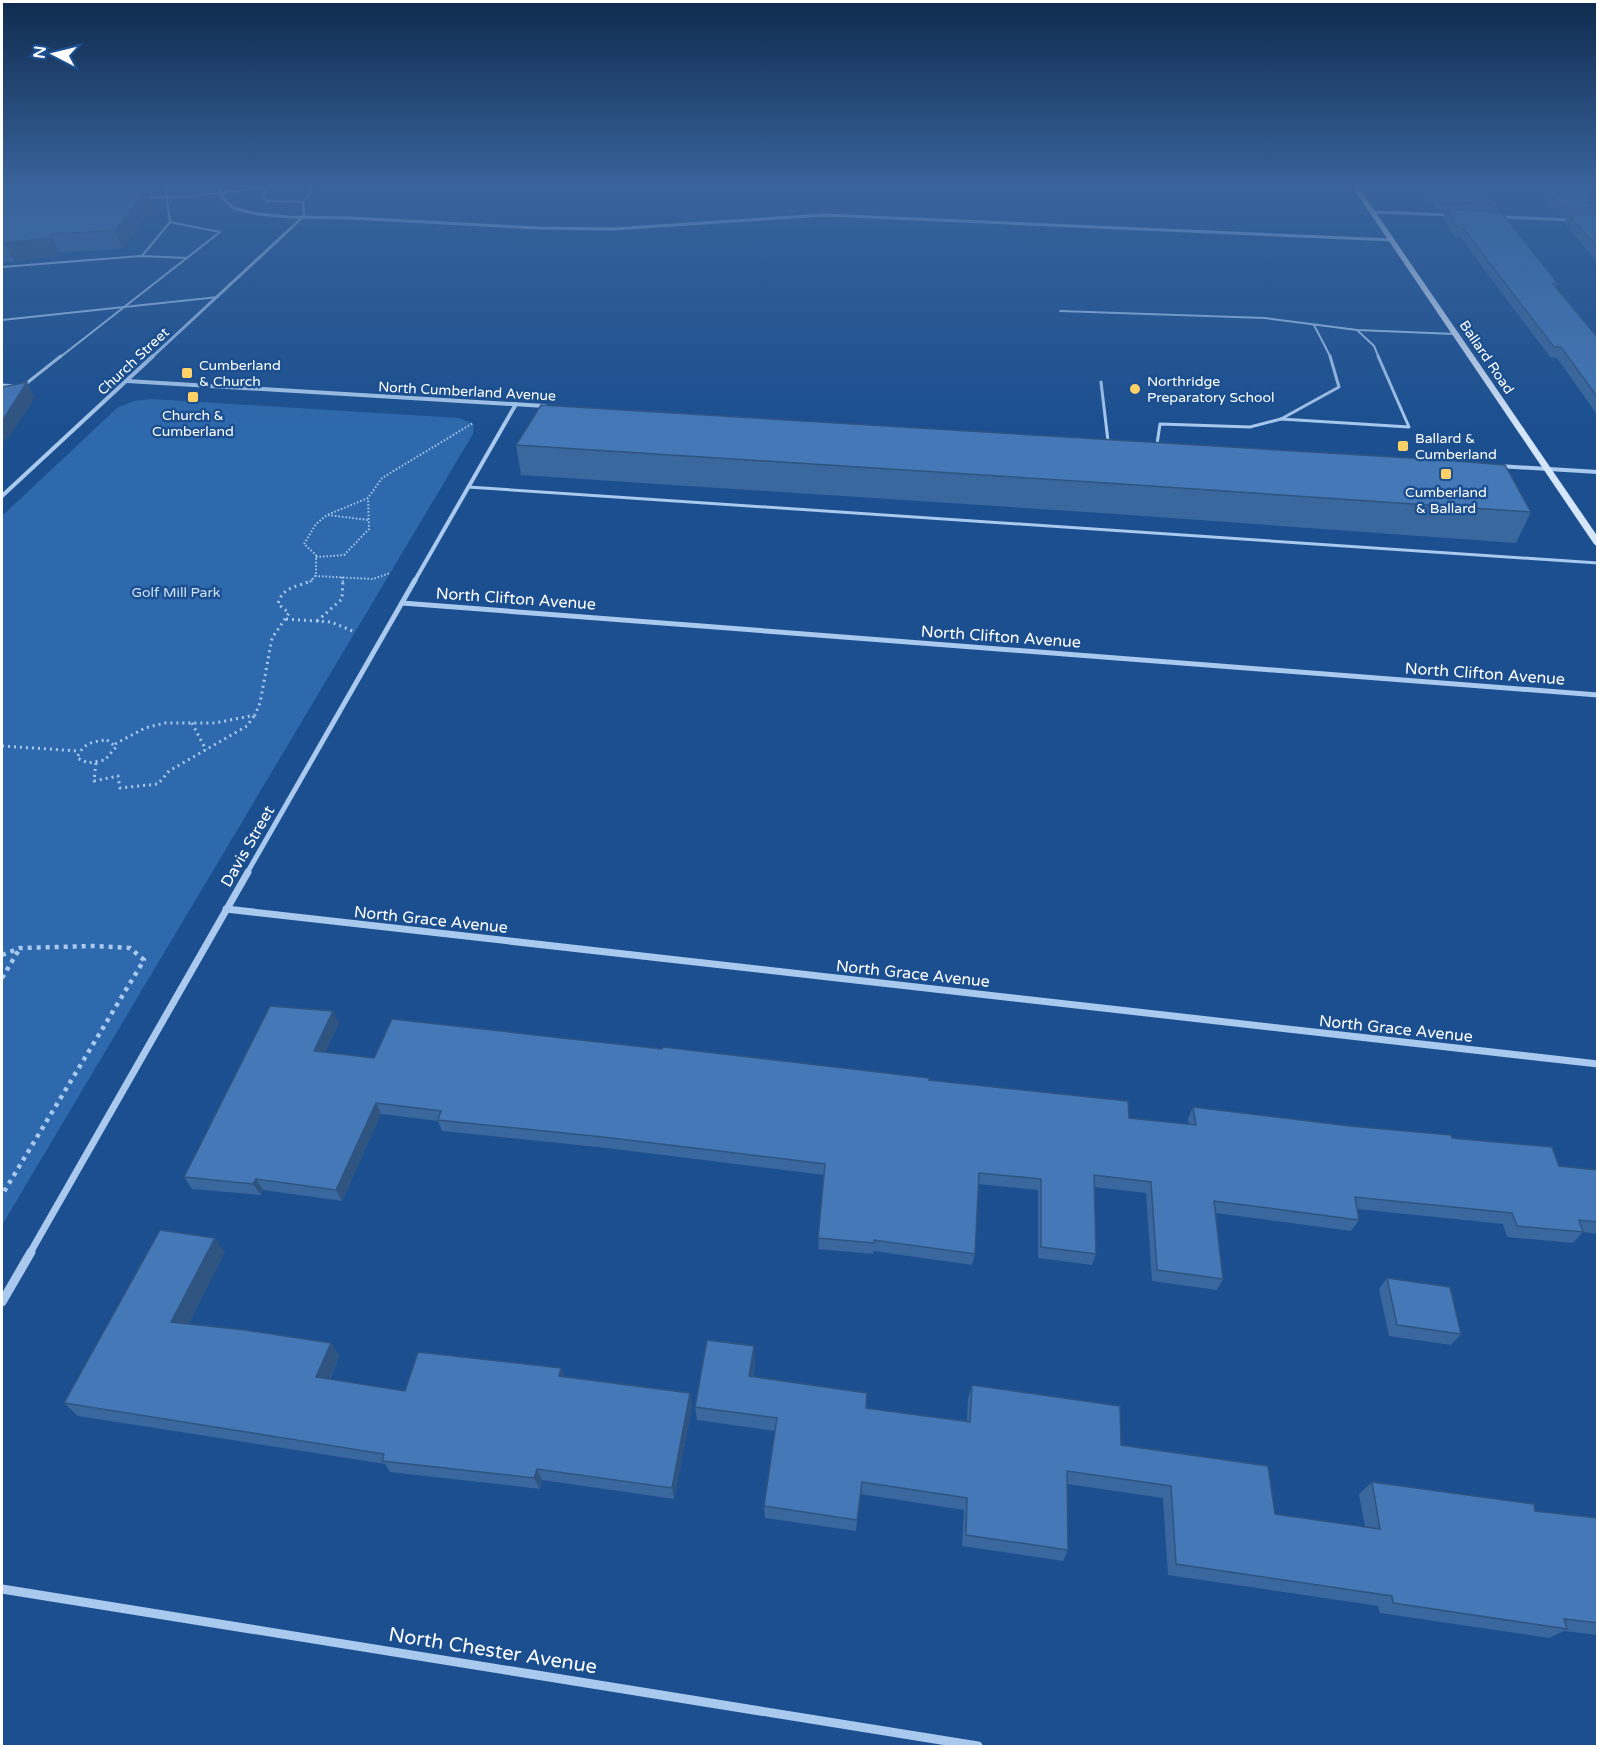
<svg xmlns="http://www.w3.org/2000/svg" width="1599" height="1748" viewBox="0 0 1599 1748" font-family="'Varela Round',sans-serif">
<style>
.green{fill:#2e69ad}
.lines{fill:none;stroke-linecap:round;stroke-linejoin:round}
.path-far2{stroke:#a9c9ee;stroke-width:2;stroke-dasharray:1.5 2;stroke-linecap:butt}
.path-far1{stroke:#a9c9ee;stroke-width:3;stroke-dasharray:2 4;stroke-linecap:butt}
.path{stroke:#a9c9ee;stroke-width:4.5;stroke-dasharray:4 5;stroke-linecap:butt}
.lane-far1{stroke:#a9c9ee;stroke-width:2}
.lane{stroke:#a9c9ee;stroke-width:3}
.street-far4{stroke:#a9c9ee;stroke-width:3}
.street-far3{stroke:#a9c9ee;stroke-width:4}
.street-far2{stroke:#a9c9ee;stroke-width:5}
.street-far1{stroke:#a9c9ee;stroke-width:7}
.street{stroke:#a9c9ee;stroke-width:9}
.secondary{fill:#d6e6fa;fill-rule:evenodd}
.wall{fill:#3a679d}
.shaded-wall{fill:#305480}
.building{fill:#4478b7;stroke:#305480;stroke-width:1.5}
.poi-dot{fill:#ffd166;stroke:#1b4f8f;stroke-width:2}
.labels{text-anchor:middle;stroke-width:5;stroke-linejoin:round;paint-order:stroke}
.far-street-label{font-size:14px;fill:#fff;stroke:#1b4f8f}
.far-poi-label{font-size:14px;fill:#fff;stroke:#1b4f8f;text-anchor:start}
.far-park-label{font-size:14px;fill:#cfe3fa;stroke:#1b4f8f}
.street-label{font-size:16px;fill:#fff;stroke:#1b4f8f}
.near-street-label{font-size:20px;fill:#fff;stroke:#1b4f8f}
</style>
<rect width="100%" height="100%" fill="#1b4f8f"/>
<path class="green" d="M151,399l308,19 15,6 -1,10 -471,791v-709l115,-108 17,-7z"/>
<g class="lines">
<g class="path-far2">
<path d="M328,515l40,5"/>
<path d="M316,557l28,-2 25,-26 -1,-31"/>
<path d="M315,576l58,3 17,-6"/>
<path d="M342,577l1,5"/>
<path d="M310,582l6,-7v-20l-12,-11 12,-20 11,-9 41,-17 14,-20 91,-55"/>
</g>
<g class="path-far1">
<path d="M286,619l45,3 24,10"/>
<path d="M317,621l25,-22 1,-19"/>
<path d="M192,723l14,27"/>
<path d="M107,740l9,7 -11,13 -17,3 -11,-5c5,-14 16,-17 30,-18z"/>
<path d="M115,744l30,-16 20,-5h50l40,-8 5,-12 12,-65 17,-25 -11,-9c5,-19 20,-16 34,-24"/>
<path d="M2,746l77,5"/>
<path d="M96,763l-2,18 24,-5 2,12 38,-4 11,-13 78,-45 7,-10"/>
</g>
<g class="path">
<path d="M2,955l18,-7 73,-2 37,2 14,12 -142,235"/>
<path d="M2,978l18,-30"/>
</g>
<g class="lane-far1">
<path d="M268,185l-5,10 4,6 36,1"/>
<path d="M145,198l37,-1 84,-9"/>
<path d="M304,216l-1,-14 13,-17"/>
<path d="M142,256l28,-34 -5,-37"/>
<path d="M2,267l139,-11 46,2"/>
<path d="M1060,311l205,7 92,12 98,4"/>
<path d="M2,320l216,-23"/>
<path d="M1314,325l17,33"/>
<path d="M1357,330l17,16 5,12"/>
<path d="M59,358l161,-126 -50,-10"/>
</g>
<g class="lane">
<path d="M1101,382l7,59"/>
<path d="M2,385l13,1"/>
<path d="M23,386l38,-30"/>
<path d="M1281,419l128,8 -31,-71"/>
<path d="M1157,444l3,-20 90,3 31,-8 58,-32 -9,-31"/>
<path d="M468,487l1130,76"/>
</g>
<g class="street-far4">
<path d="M219,185l4,13 10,10 24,6 33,3 61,1 187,10 75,1 211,-14 568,25"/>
<path d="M1373,212l77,3"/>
<path d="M1499,217l74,3"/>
<path d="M151,358l153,-142"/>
</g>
<g class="street-far3">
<path d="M127,381l418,25"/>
<path d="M1499,466l99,6"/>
<path d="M2,496l151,-140"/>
<path d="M414,582l102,-178"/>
</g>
<g class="street-far2">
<path d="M402,603l1196,92"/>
<path d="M247,873l168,-293"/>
</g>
<g class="street-far1">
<path d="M226,909l1372,155"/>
<path d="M30,1253l218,-381"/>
</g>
<g class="street">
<path d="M2,1302l29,-50"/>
<path d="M2,1589l976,157"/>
</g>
<path class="secondary" d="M1351,185h6l241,352v10l-4,-3z"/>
</g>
<g class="wall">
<path d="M1414,185h66l15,19 -3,7 66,73 -2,3 42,51v78l-41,-58 -7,-1 -90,-120h-5l-12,-18 2,-8h-8l-6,-10h-6z"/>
<path d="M147,189l6,17 -31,43 -63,3 -3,4 -42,6h-12v-68z"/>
<path d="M1547,190l50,18 -3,7h4v48l-34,-40 3,-7h-10l-14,-17z"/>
<path d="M541,405l990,107 -15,31 -415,-30 -580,-38 -5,-30z"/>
<path d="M339,1023l-14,29 49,6 555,22 200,38 60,6 -1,-5 5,-12 259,31 107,28 39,4v64l-15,-2 -10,11 -66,-6 -4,-13 -146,-15 2,11 -8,11 -135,-18 7,66 -6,11 -65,-9 -6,-88 -52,-6 2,67 -4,11 -54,-7v-68l-60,-6 -3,70 -3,11 -99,-14v3l-55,-5 6,-74 -218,-27 -164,-17 -4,-10 -57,-7 -39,87 -79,-11 -2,5 -69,-6 -8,-12z"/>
<path d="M225,1252l-37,72 143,19 8,13 -9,24 75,11 159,-15 126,17 2,13 -18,93 -132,-19 -2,9 -150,-17 -5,-8 -307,-48 -14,-13z"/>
<path d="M1387,1278l74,56 -10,11 -62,-9 -10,-47z"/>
<path d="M755,1360l-2,17 113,31 101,13 1,-22 4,-14 149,60 154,69 90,13 -6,-33 13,-12 163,29 63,7v117l-34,-4 -15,7 -169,-25 -2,-7 -210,-31 -5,-77 -96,-14 1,66 -5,11 -101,-15 2,-36 -104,-16 -4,37 -91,-13 -1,-12 11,-75 -78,-11 -2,-13z"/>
</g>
<g class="shaded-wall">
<path d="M147,189l6,17 -31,43 -7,-18z"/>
<path d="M51,234l8,18 -3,4 -42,6 -9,-19z"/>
<path d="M27,382l8,16 -25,38 -8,7v-22z"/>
<path d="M333,1011l6,12 -19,40 -6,-12z"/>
<path d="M376,1103l5,11 -39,87 -6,-11z"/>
<path d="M256,1179l7,11 -2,5 -8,-11z"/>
<path d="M215,1238l10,14 -42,83 -12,-13z"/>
<path d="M331,1343l8,13 -14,34 -9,-13z"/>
<path d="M754,1346l1,14 -5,30 -1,-14z"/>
<path d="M561,1368l5,12 -7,-4z"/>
<path d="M690,1393l2,13 -18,93 -2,-11z"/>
<path d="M537,1469l5,11 -2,9 -6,-11z"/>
</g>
<g class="building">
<path d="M1423,185h57l15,19 -55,-2 -6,-10h-6z"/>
<path d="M1552,185h23l22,23 -36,-1 -14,-17z"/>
<path d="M70,189h77l-32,42 -64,3 -2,4 -47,5v-49l18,-2z"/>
<path d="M1446,209l55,3 57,72h-5l45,54v60l-37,-51h-7l-91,-119 -5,-1z"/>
<path d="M1568,214l30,1v33z"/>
<path d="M27,382l-24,38 -1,1v-34z"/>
<path d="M541,405l903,55 61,5 26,47 -424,-29 -591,-38z"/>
<path d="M270,1006l63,5 -19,40 60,7 18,-39 270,30 1,-2 266,31v2l199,21 1,17 67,7 -3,-18 157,19 101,9 1,3 100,9 7,19 39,4v52l-19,-2 4,12 -66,-6 -5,-13 -157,-16 4,23 -145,-19 9,78 -66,-9 -6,-88 -57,-7 2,79 -55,-7v-68l-62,-6 -4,81 -101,-14v3l-56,-5 7,-74 -222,-27 -165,-17 3,-9 -65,-8 -40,87 -80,-11 -3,5 -69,-7z"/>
<path d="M160,1230l55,8 -44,84 74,8 86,13 -15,34 89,14 13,-39 143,16 -2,8 131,17 -18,95 -135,-19 -3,9 -152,-17 2,-7 -320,-51z"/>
<path d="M1387,1278l63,9 11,47 -64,-9z"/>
<path d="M707,1340l47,6 -5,30 118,17 -1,15 104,14 2,-37 148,21 1,39 147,21 7,48 105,15 -8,-47 162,22 1,7 63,7v105l-34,-4 3,10 -174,-26 -1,-7 -216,-32 -5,-78 -104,-15 1,79 -102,-15 1,-37 -105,-16 -5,38 -93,-14 13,-88 -82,-11z"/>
</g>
<linearGradient id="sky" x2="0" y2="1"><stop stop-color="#0f2b4f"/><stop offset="0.43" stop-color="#39639b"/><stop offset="1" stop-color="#39639b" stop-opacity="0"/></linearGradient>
<rect width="1599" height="430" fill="url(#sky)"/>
<g class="poi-dot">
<rect x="181" y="367" width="12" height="12" rx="3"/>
<circle cx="1135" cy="389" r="6"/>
<rect x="187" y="391" width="12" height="12" rx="3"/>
<rect x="1397" y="440" width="12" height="12" rx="3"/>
<rect x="1440" y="468" width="12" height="12" rx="3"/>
</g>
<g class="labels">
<g class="far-street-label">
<text transform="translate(1487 357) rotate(56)" y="5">Ballard Road</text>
<text transform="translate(133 361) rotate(-43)" y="5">Church Street</text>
<text transform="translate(467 391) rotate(3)" y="5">North Cumberland Avenue</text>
</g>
<g class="far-poi-label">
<text x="199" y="370">Cumberland<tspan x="199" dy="16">&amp; Church</tspan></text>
<text x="1147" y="386">Northridge<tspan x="1147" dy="16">Preparatory School</tspan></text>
<text x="193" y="420" text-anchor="middle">Church &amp;<tspan x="193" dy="16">Cumberland</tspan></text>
<text x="1415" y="443">Ballard &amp;<tspan x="1415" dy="16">Cumberland</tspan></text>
<text x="1446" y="497" text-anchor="middle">Cumberland<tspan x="1446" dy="16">&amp; Ballard</tspan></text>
</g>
<g class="far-park-label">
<text x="176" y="597">Golf Mill Park</text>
</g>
<g class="street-label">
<text transform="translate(516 598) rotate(4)" y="6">North Clifton Avenue</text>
<text transform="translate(1001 636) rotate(4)" y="6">North Clifton Avenue</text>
<text transform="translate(1485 673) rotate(4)" y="6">North Clifton Avenue</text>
<text transform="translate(247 846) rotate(-60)" y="6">Davis Street</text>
<text transform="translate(431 919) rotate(6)" y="6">North Grace Avenue</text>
<text transform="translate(913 973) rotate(6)" y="6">North Grace Avenue</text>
<text transform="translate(1396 1028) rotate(6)" y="6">North Grace Avenue</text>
</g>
<g class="near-street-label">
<text transform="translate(493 1650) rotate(9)" y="7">North Chester Avenue</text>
</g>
</g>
<rect width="1599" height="1748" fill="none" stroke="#ffffff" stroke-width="6"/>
<g transform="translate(54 54) rotate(277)" stroke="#1b4f8f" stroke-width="4.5" paint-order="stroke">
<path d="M0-4.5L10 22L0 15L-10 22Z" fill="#ffffff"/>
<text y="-9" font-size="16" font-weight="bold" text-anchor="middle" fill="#ffffff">N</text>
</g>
</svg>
